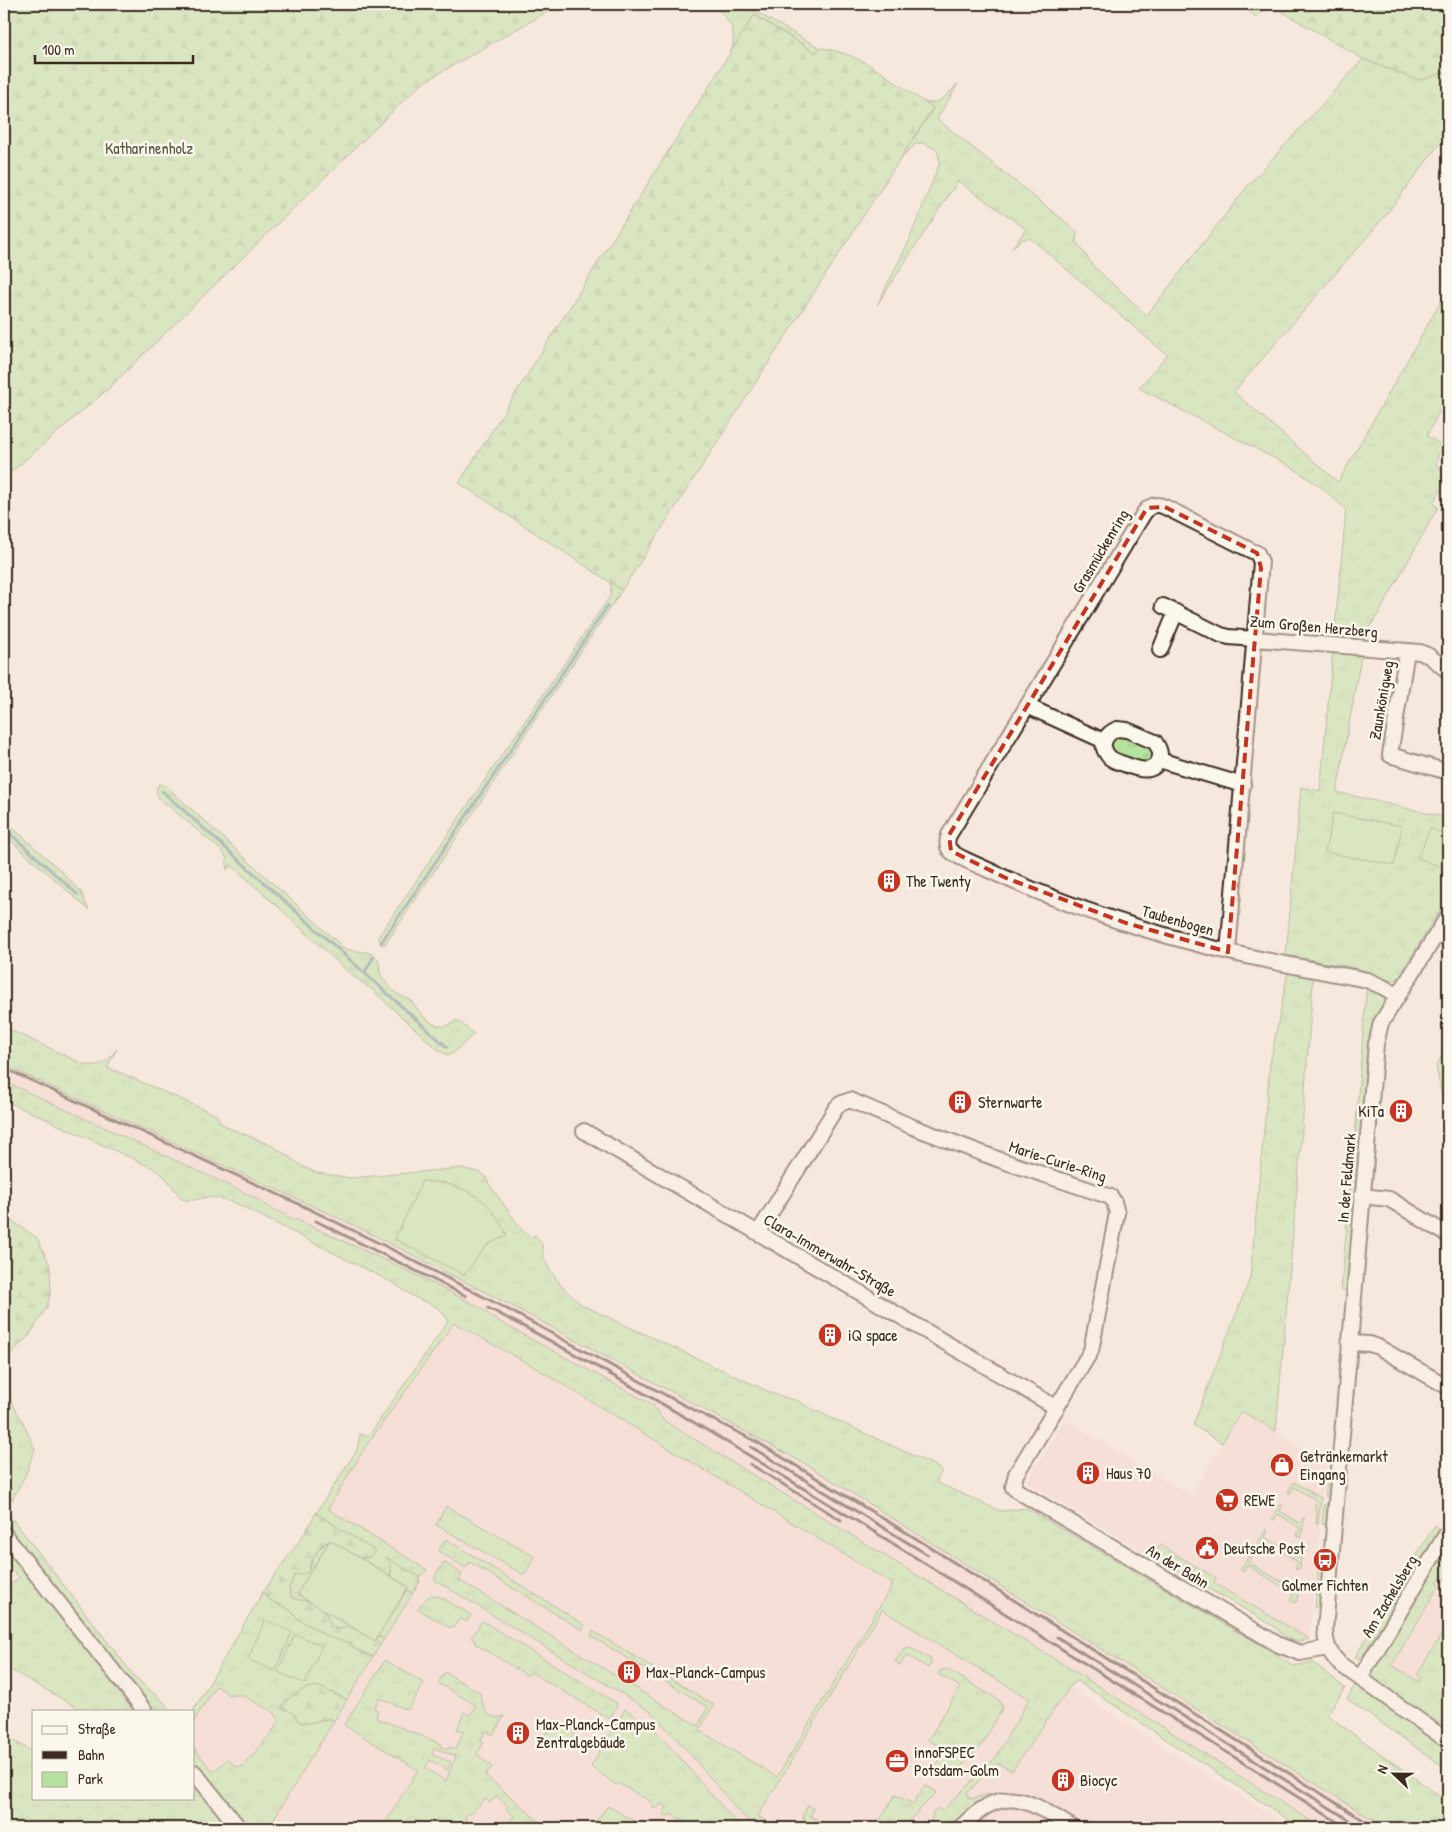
<svg xmlns="http://www.w3.org/2000/svg" width="1452" height="1832" viewBox="0 0 1452 1832" font-family="'Patrick Hand',sans-serif">
<style>
.built{fill:#f2d6cd}
.grass{fill:url(#grass-tufts);stroke:#78865e;fill-rule:evenodd}
.forest{fill:url(#forest-firs);stroke:#78865e}
.green{fill:#b5e29f;stroke:#78865e}
.lines{fill:none;stroke-linecap:round;stroke-linejoin:round}
.stream{stroke:#61898e;stroke-width:3}
.minor-casing{stroke:#3b2a1e;stroke-width:18}
.minor{stroke:#fbf7ec;stroke-width:14}
.rail{stroke:#3b2a1e;stroke-width:3}
.marked{fill:none;stroke:#c8321e;stroke-width:4;stroke-dasharray:10 6;stroke-linejoin:round}
.labels{text-anchor:middle;stroke-width:5;stroke-linejoin:round;paint-order:stroke}
.park-label{font-size:16px;fill:#5a583e;stroke:#fbf7ec}
.street-label{font-size:16px;fill:#3b2a1e;stroke:#fbf7ec}
.poi-label{font-size:16px;fill:#3b2a1e;stroke:#fbf7ec;text-anchor:start}
</style>
<defs>
<pattern id="grass-tufts" width="24" height="20" patternUnits="userSpaceOnUse" patternTransform="scale(1.25)"><rect width="24" height="20" fill="#b5e29f"/><path d="M3 7l-1-3M5 7V3M7 7l1-3M15 17l-1-3M17 17v-4M19 17l1-3" fill="none" stroke="#9dc288"/></pattern>
<pattern id="forest-firs" width="22" height="20" patternUnits="userSpaceOnUse" patternTransform="scale(1.25)"><rect width="22" height="20" fill="#b5e29f"/><path d="M5 1l3.5 6h-7zM16 11l3.5 6h-7z" fill="#9dc288"/></pattern>
</defs>
<rect width="100%" height="100%" fill="#f7e8de"/>
<filter id="ink" filterUnits="userSpaceOnUse"><feTurbulence type="fractalNoise" baseFrequency=".02" numOctaves="2"/><feDisplacementMap in="SourceGraphic" scale="10" xChannelSelector="R" yChannelSelector="G"/><feConvolveMatrix kernelMatrix="1 2 1 2 8 2 1 2 1" color-interpolation-filters="sRGB"/></filter>
<g filter="url(#ink)">
<g class="built">
<path d="M4,1065l352,161 160,82 219,117 74,41 577,362h-64l-243,-154 -416,-254 -10,-15 -155,-84 -19,-14 -208,-99 -19,-12 -248,-115z"/>
<path d="M454,1323l80,44 359,217 176,103 223,141h-1053l-45,-56 -1,-61 63,-109 50,-71 19,-34 32,-47z"/>
<path d="M1241,1411l35,20 50,34 -17,174 -96,-56 3,-4 -56,-34 -7,12 -127,-75 39,-62 126,75z"/>
<path d="M1448,1552v165l-70,-49z"/>
</g>
<g class="grass">
<path d="M712,4h30l78,44 -4,5 -61,-38 -24,38c7,-23 -2,-34 -19,-49z"/>
<path d="M1238,4h29l-9,14z"/>
<path d="M1363,59l41,16 21,4 23,-8v68l-10,7 -53,70 -151,176 104,90 110,-193v105l-21,42 15,9 -6,18 11,16 -14,24 5,4 -57,103 -21,31 1,16 -24,135 111,26v79l-44,71 3,3c-13,16 -30,8 -47,3v-5l-74,-14 15,-168 19,4 26,-281 -21,-20 -32,-22 -154,-80 28,-33 -137,-117 -9,2 -10,9 15,-20 -68,-48 -81,124 32,-64 31,-79 -3,-12 -14,-7 -7,1 -16,15 33,-50 -12,-8c18,6 24,-5 37,-17l-21,35 140,112 -1,10 18,26 53,48 99,-127z"/>
<path d="M610,582l12,8 -235,352 -3,3 -3,-2 -3,-6 232,-341 1,-6z"/>
<path d="M1115,733l32,8 9,12 -7,12 -37,-10 -4,-14z"/>
<path d="M161,784l5,2 178,162c10,5 25,1 33,10 4,5 1,13 5,18 3,6 10,14 15,18 5,3 10,3 14,7 13,15 25,36 46,19l17,14 -22,20 -5,1 -11,-7 -65,-59 -21,-15 -74,-69 -45,-40 -4,5v-12l-5,-7 -63,-53c-3,-5 -3,-8 -1,-13z"/>
<path d="M4,820l54,48 23,24 8,18 -85,-75z"/>
<path d="M1296,966l18,3 -12,161 -26,301 -35,-20 -19,32 -29,-18 57,-147 20,-214 18,-92z"/>
<path d="M1367,982c11,6 19,9 18,23l-15,44 -10,98h-6z"/>
<path d="M4,1027l82,38c17,1 20,-3 31,-16l-10,18 110,48 3,7 7,5 46,19 29,20 15,7 35,5 110,-10 20,5 4,4 3,7 33,46 9,8 4,-3c2,3 6,6 7,10 2,5 0,10 3,15 9,19 22,34 39,46l190,88 24,7 16,9 120,55 8,6 -6,11 64,29 26,-3 243,142 24,16 20,-4 32,26 -18,27 121,87v26h-62l-577,-362 -293,-158 -160,-82 -352,-161zM441,1182l21,7 15,8 30,37 -20,11 -23,29z"/>
<path d="M4,1081l248,115 19,12 129,59 79,40 19,14 155,84 10,15 416,254 243,154h-21l-224,-147 -6,4 -59,86 -13,-7h-4l-28,29 2,6 34,-8 -18,7 -13,10h-4l-20,20h-11l-6,-8 2,-8 4,-4 5,3 54,-54 33,-58 -147,-89 -124,206 20,12h-21l-18,-16 -52,-62 -37,-39 -215,-131v-4l9,-14 18,12 -3,6 239,146 10,-19 -117,-71 2,-5 121,74 -15,25 78,47 116,-193 -359,-217 -80,-44 -88,123 -38,63 99,61 -8,7 -31,-18 3,5v12l-29,-17 8,-3 4,-5 -58,-38 41,-63 3,-16 8,2 2,-2 78,-113c-6,-15 -19,-17 -32,-23 -8,-4 -14,-9 -21,-14l-158,-80 -18,-6 -11,-1 -19,4 -7,-2 -17,-22 -12,-9 -149,-68z"/>
<path d="M1353,1155h6l-12,135h-6z"/>
<path d="M4,1390l19,32 12,27 -9,25 -14,26 -8,-8z"/>
<path d="M1294,1482l27,16 -3,26h-2l1,-14 -3,-2 3,-7 -23,-14 -4,7 -2,-2z"/>
<path d="M1327,1482l5,3 -4,40 -6,-1 2,-20h5l1,-7 -5,-1z"/>
<path d="M1281,1503l2,1 -3,7 19,12 5,-6 -2,20 -5,-2 3,-7 -22,-14 -4,6 -2,-2z"/>
<path d="M4,1508l131,169 30,26 4,8h-18l-147,-185z"/>
<path d="M1435,1525l7,8 -5,7 -5,1 -10,17 3,4 -2,3h-5l-6,10 2,4 -7,12h-5l-10,16 1,6 -2,5 -6,1 -9,14 2,6 -3,4 -5,1 -6,9 2,5 -2,3 -9,-4z"/>
<path d="M1266,1529l2,1 -3,7 32,19 4,-6 1,1 -2,18 -5,-1 3,-6 -35,-22 -4,6 -2,-1z"/>
<path d="M446,1539l139,86 -3,5 -112,-68 -4,6 -28,-17z"/>
<path d="M1448,1541v39l-8,-2 -3,4 3,2 -48,81 26,16 3,-4 -4,-2 30,-50 1,1v53l-9,15 9,5v35l-73,-52 -2,-6 1,-12z"/>
<path d="M4,1542l135,169h-56l-79,-45v-76l15,-12 -15,-20z"/>
<path d="M329,1542l-32,52 11,7h-9l-8,-4 -2,-9 6,-13 15,-6c1,-10 9,-24 19,-27z"/>
<path d="M1160,1545l56,33 -2,5 95,56c-13,6 -26,-2 -34,-12l-122,-70z"/>
<path d="M1250,1554l2,2 -4,6 46,27 4,-6 1,1 -2,17 -3,2 -4,-3 4,-6 -47,-29 -4,7 -3,-2z"/>
<path d="M1318,1570l6,1 -3,32 -6,5z"/>
<path d="M407,1590l6,3 -29,46 -6,-3z"/>
<path d="M263,1592l7,8 20,10 7,8 28,17 25,8 11,10 12,4 -26,43 -11,-6 -28,-7 -23,14 2,8c9,5 21,7 32,10 6,1 10,-2 15,2l-66,107h-22l-52,-64v-16l19,24 15,-13c5,5 8,11 15,7 6,-7 34,-38 35,-45 0,-3 -2,-5 -3,-8l-34,-18h-12l-12,-9 -2,1 -21,34 -1,-10z"/>
<path d="M431,1595l12,3 28,17 -4,7 -7,-4 -6,9 -2,-1 -2,2 -32,-19 8,-10z"/>
<path d="M325,1611l26,16 -13,2 -7,-2z"/>
<path d="M482,1621l136,83 -8,15 -79,-47 -3,4 -54,-33 1,-3 -4,-2z"/>
<path d="M909,1647l22,12v5l-3,4 -21,-13 -7,10 -5,-3 8,-13z"/>
<path d="M385,1660l39,23 -16,27 -29,-12 -5,11 4,1 -2,8 66,26 -1,3 7,2 1,-2 7,2 7,-17 -6,-3 7,-17 6,4 6,-11 -38,-22 7,-11 35,21c2,13 7,29 24,23l-11,19 -7,-4 -6,10 4,2 -7,11 15,13 -7,8 62,53h-44l11,-12 -8,-7 2,-3 -12,-10 -6,7 -5,-4 -15,16 -2,-2 -3,4 2,2 -8,9h-77l36,-58 -74,-45zM434,1748l22,8 -10,25 -21,-13 5,-8 18,10 3,-8 -19,-7z"/>
<path d="M947,1669l52,31 4,7 -21,38 -32,33 -16,-9 12,-19 -18,-10 32,-53 -22,-13 3,-4z"/>
<path d="M1355,1685l93,65v20l-101,-71z"/>
<path d="M625,1709l30,21 86,98h-46l-24,-14 -2,3 -6,-4 3,-5 -5,-4 -4,5 -6,-3 2,-3 -35,-20 -2,2 -25,-19z"/>
<path d="M554,1719l22,13 -11,17 -21,-13z"/>
<path d="M4,1736l30,16v46h160v-19l40,49h-230z"/>
<path d="M925,1785l12,7 -35,36h-27l20,-33 18,9z"/>
<path d="M808,1805l6,4 -4,7 22,12h-20l-7,-4 -2,-8z"/>
<path d="M608,1806l31,18 -2,2 -4,-3 -2,5h-24l-6,-5 -5,5h-6z"/>
</g>
<g class="forest">
<path d="M4,4h557l-139,79 -314,306 -104,89z"/>
<path d="M1269,4h179v67l-23,8h-10l-11,-4 -41,-16z"/>
<path d="M754,15l62,38 4,-5c43,4 78,38 113,60l-311,482 -163,-107z"/>
<path d="M1448,1046v73l-2,-2 -10,-51z"/>
<path d="M4,1212l7,8 26,18 13,27 1,26 -4,16 -18,29 -25,24z"/>
<path d="M316,1513l59,38 -5,5 -8,3 -32,-19 -9,6 -10,16 -3,11 -13,2 -6,13 2,9c6,3 10,3 16,4 14,2 21,14 24,26l7,2 13,-2 24,14 3,-5 6,3 -11,18 -20,-9 -3,-5 -17,-4 -8,-4 -28,-17 -7,-8 -20,-10 -7,-8 43,-61z"/>
<path d="M386,1557l33,20 1,4 -7,12 -6,-3 1,-3 -17,-11v-12z"/>
<path d="M318,1686l29,14 -13,21 -4,-3 -21,5 -10,-1c-5,-8 -8,-13 -18,-13 6,-13 23,-22 37,-23z"/>
</g>
<g class="green">
<path d="M1333,813l69,13 -8,39 -69,-13z"/>
<path d="M1430,828l18,8v13l-7,18 -23,-9z"/>
<path d="M422,1181c25,1 51,8 68,27 6,8 12,18 17,27l-20,10 -23,30 -69,-36z"/>
<path d="M446,1506l89,51 -11,18 -88,-50z"/>
<path d="M330,1540l78,47 -33,54 -78,-47z"/>
<path d="M265,1620l27,12 -17,39 -27,-12z"/>
<path d="M295,1634l27,12 -17,38 -27,-12z"/>
</g>
<g class="lines">
<g class="stream">
<path d="M162,791l285,256"/>
<path d="M4,828l73,66"/>
<path d="M381,943l227,-338"/>
<path d="M365,972l9,-16"/>
</g>
<g class="minor-casing">
<g id="minor">
<path d="M1163,606l58,29 8,2 191,15 9,4 19,15"/>
<path d="M1160,650l16,-38"/>
<path d="M1407,651l-17,104 58,17"/>
<path d="M1027,706l77,35"/>
<path d="M1117,729l10,1 28,12c4,6 7,12 4,18 -7,16 -24,8 -35,4 -6,-2 -14,-4 -17,-10 -8,-10 0,-21 10,-25z"/>
<path d="M1159,760l84,25"/>
<path d="M1448,916l-67,107 -5,21 -51,586c1,15 4,23 15,34l108,77"/>
<path d="M1228,952l33,-390 -4,-9 -5,-2 -87,-44c-9,-4 -15,-2 -21,6l-195,322c-2,5 -3,9 0,14 6,8 27,15 37,20 77,36 160,63 243,83 46,11 92,19 138,28l16,7 15,9"/>
<path d="M584,1131l473,277"/>
<path d="M1362,1196l27,3 59,36"/>
<path d="M758,1233l78,-125 4,-4 10,-4 63,27 87,33 111,37 3,5 3,11 -26,138 -75,123 -3,13 3,3 263,155 21,8 28,-5"/>
<path d="M1349,1343l21,1 8,3 70,40"/>
<path d="M4,1534l141,177"/>
<path d="M1360,1678l88,-147"/>
<path d="M194,1772l45,56"/>
<path d="M960,1828c45,-46 66,-29 113,0"/>
</g>
</g>
<use href="#minor" class="minor"/>
<g class="rail">
<path d="M4,1068l299,138 88,43 116,60 175,95 75,38 155,94 464,292"/>
<path d="M316,1221l150,75"/>
<path d="M488,1308c132,68 258,145 385,223 159,98 316,198 474,297"/>
<path d="M751,1447l177,108"/>
<path d="M750,1464l91,56"/>
<path d="M1057,1637l305,191"/>
</g>
</g>
</g>
<path d="M0 0H1452V1832H0ZM1165,507l92,46 4,15 -33,384 -102,-29 -120,-45 -55,-27 -2,-16 198,-327z" fill="#f7e8de" fill-opacity=".55" fill-rule="evenodd"/>
<path class="marked" d="M1165,507l92,46 4,15 -33,384 -102,-29 -120,-45 -55,-27 -2,-16 198,-327z"/>
<defs>
<g id="building-disc" transform="scale(1.25)"><circle r="9.5" fill="#c8321e" stroke="#fbf7ec"/><path d="M-4-6H4V6H1V3H-1V6H-4ZM-2.5-4.3h1.7v1.8h-1.7ZM.8-4.3h1.7v1.8H.8ZM-2.5-1h1.7V.8h-1.7ZM.8-1h1.7V.8H.8Z" fill="#fff"/></g>
<g id="shop-disc" transform="scale(1.25)"><circle r="9.5" fill="#c8321e" stroke="#fbf7ec"/><path d="M-5-2.5h2.3a2.7 3.5 0 0 1 5.4 0H5L5.5 6h-11ZM-1.5-2.5h3a1.5 2.3 0 0 0-3 0Z" fill="#fff"/></g>
<g id="supermarket-disc" transform="scale(1.25)"><circle r="9.5" fill="#c8321e" stroke="#fbf7ec"/><path d="M-6-5.5h2.5l.6 2H6L4.5 2H-2.5L-4.4-4H-6ZM-1.5 3.2a1.3 1.3 0 1 0 .1 0ZM3 3.2a1.3 1.3 0 1 0 .1 0Z" fill="#fff"/></g>
<g id="civic-disc" transform="scale(1.25)"><circle r="9.5" fill="#c8321e" stroke="#fbf7ec"/><path d="M-.6-6.5H3V-4.5H.6V-3L4-1V1h2V6H-6V1h2V-1L-.6-3ZM-1.2 2.5V6h2.4V2.5Z" fill="#fff"/></g>
<g id="bus-disc" transform="scale(1.25)"><circle r="9.5" fill="#c8321e" stroke="#fbf7ec"/><path d="M-5-6H5V4H4V6H2V4H-2V6H-4V4H-5ZM-3.5-4V0h7V-4ZM-3.5 1.2v1.5H-2V1.2ZM2 1.2v1.5H3.5V1.2Z" fill="#fff"/></g>
<g id="office-disc" transform="scale(1.25)"><circle r="9.5" fill="#c8321e" stroke="#fbf7ec"/><path d="M-6-3h4V-5.5h4V-3h4V5H-6ZM-1-4.5V-3h2v-1.5ZM-6 0V1H6V0Z" fill="#fff"/></g>
</defs>
<g fill-rule="evenodd">
<use href="#building-disc" x="889" y="881"/>
<use href="#building-disc" x="960" y="1102"/>
<use href="#building-disc" x="1401" y="1111"/>
<use href="#building-disc" x="830" y="1335"/>
<use href="#shop-disc" x="1282" y="1465"/>
<use href="#building-disc" x="1088" y="1473"/>
<use href="#supermarket-disc" x="1227" y="1500"/>
<use href="#civic-disc" x="1207" y="1548"/>
<use href="#bus-disc" x="1325" y="1560"/>
<use href="#building-disc" x="629" y="1672"/>
<use href="#building-disc" x="518" y="1733"/>
<use href="#office-disc" x="897" y="1761"/>
<use href="#building-disc" x="1063" y="1780"/>
</g>
<g class="labels">
<g class="park-label">
<text x="149" y="154">Katharinenholz</text>
</g>
<g class="street-label">
<text transform="translate(1100 551) rotate(-59)" y="6">Grasmückenring</text>
<text transform="translate(1314 626) rotate(5)" y="6">Zum Großen Herzberg</text>
<text transform="translate(1381 700) rotate(-80)" y="6">Zaunkönigweg</text>
<text transform="translate(1178 920) rotate(16)" y="6">Taubenbogen</text>
<text transform="translate(1058 1161) rotate(18)" y="6">Marie-Curie-Ring</text>
<text transform="translate(1346 1178) rotate(-85)" y="6">In der Feldmark</text>
<text transform="translate(830 1255) rotate(30)" y="6">Clara-Immerwahr-Straße</text>
<text transform="translate(1178 1566) rotate(31)" y="6">An der Bahn</text>
<text transform="translate(1389 1596) rotate(-59)" y="6">Am Zachelsberg</text>
</g>
<g class="poi-label">
<text x="906" y="887">The Twenty</text>
<text x="978" y="1108">Sternwarte</text>
<text x="1384" y="1117" text-anchor="end">KiTa</text>
<text x="848" y="1341">iQ space</text>
<text x="1300" y="1462">Getränkemarkt<tspan x="1300" dy="18">Eingang</tspan></text>
<text x="1106" y="1479">Haus 70</text>
<text x="1244" y="1506">REWE</text>
<text x="1224" y="1554">Deutsche Post</text>
<text x="1325" y="1591" text-anchor="middle">Golmer Fichten</text>
<text x="646" y="1678">Max-Planck-Campus</text>
<text x="536" y="1730">Max-Planck-Campus<tspan x="536" dy="18">Zentralgebäude</tspan></text>
<text x="914" y="1758">innoFSPEC<tspan x="914" dy="18">Potsdam-Golm</tspan></text>
<text x="1080" y="1786">Biocyc</text>
</g>
</g>
<rect width="1452" height="1832" fill="none" stroke="#fbf7ec" stroke-width="20"/>
<rect x="10" y="10" width="1432" height="1812" fill="none" stroke="#3b2a1e" stroke-width="2" filter="url(#ink)"/>
<rect x="32" y="1710" width="162" height="90" fill="#fbf7ec" stroke="#aea59a"/>
<rect x="42" y="1726" width="25" height="8" fill="#fbf7ec" stroke="#aea59a"/>
<text x="78" y="1734" font-size="15" fill="#3b2a1e">Straße</text>
<rect x="42" y="1751" width="25" height="8" fill="#3b2a1e" stroke="#aea59a"/>
<text x="78" y="1760" font-size="15" fill="#3b2a1e">Bahn</text>
<rect x="42" y="1772" width="25" height="15" fill="#b5e29f" stroke="#aea59a"/>
<text x="78" y="1784" font-size="15" fill="#3b2a1e">Park</text>
<g transform="translate(1394 1774) rotate(292)" stroke="#fbf7ec" stroke-width="4" paint-order="stroke">
<path d="M0-4L9 19L0 12L-9 19Z" fill="#3b2a1e"/>
<text y="-8" font-size="14" font-weight="bold" text-anchor="middle" fill="#3b2a1e">N</text>
</g>
<path d="M35 55v8h158v-8" fill="none" stroke="#3b2a1e" stroke-width="2.5"/>
<text x="42" y="55" font-size="15" fill="#3b2a1e" stroke="#fbf7ec" stroke-width="4" paint-order="stroke">100 m</text>
</svg>
